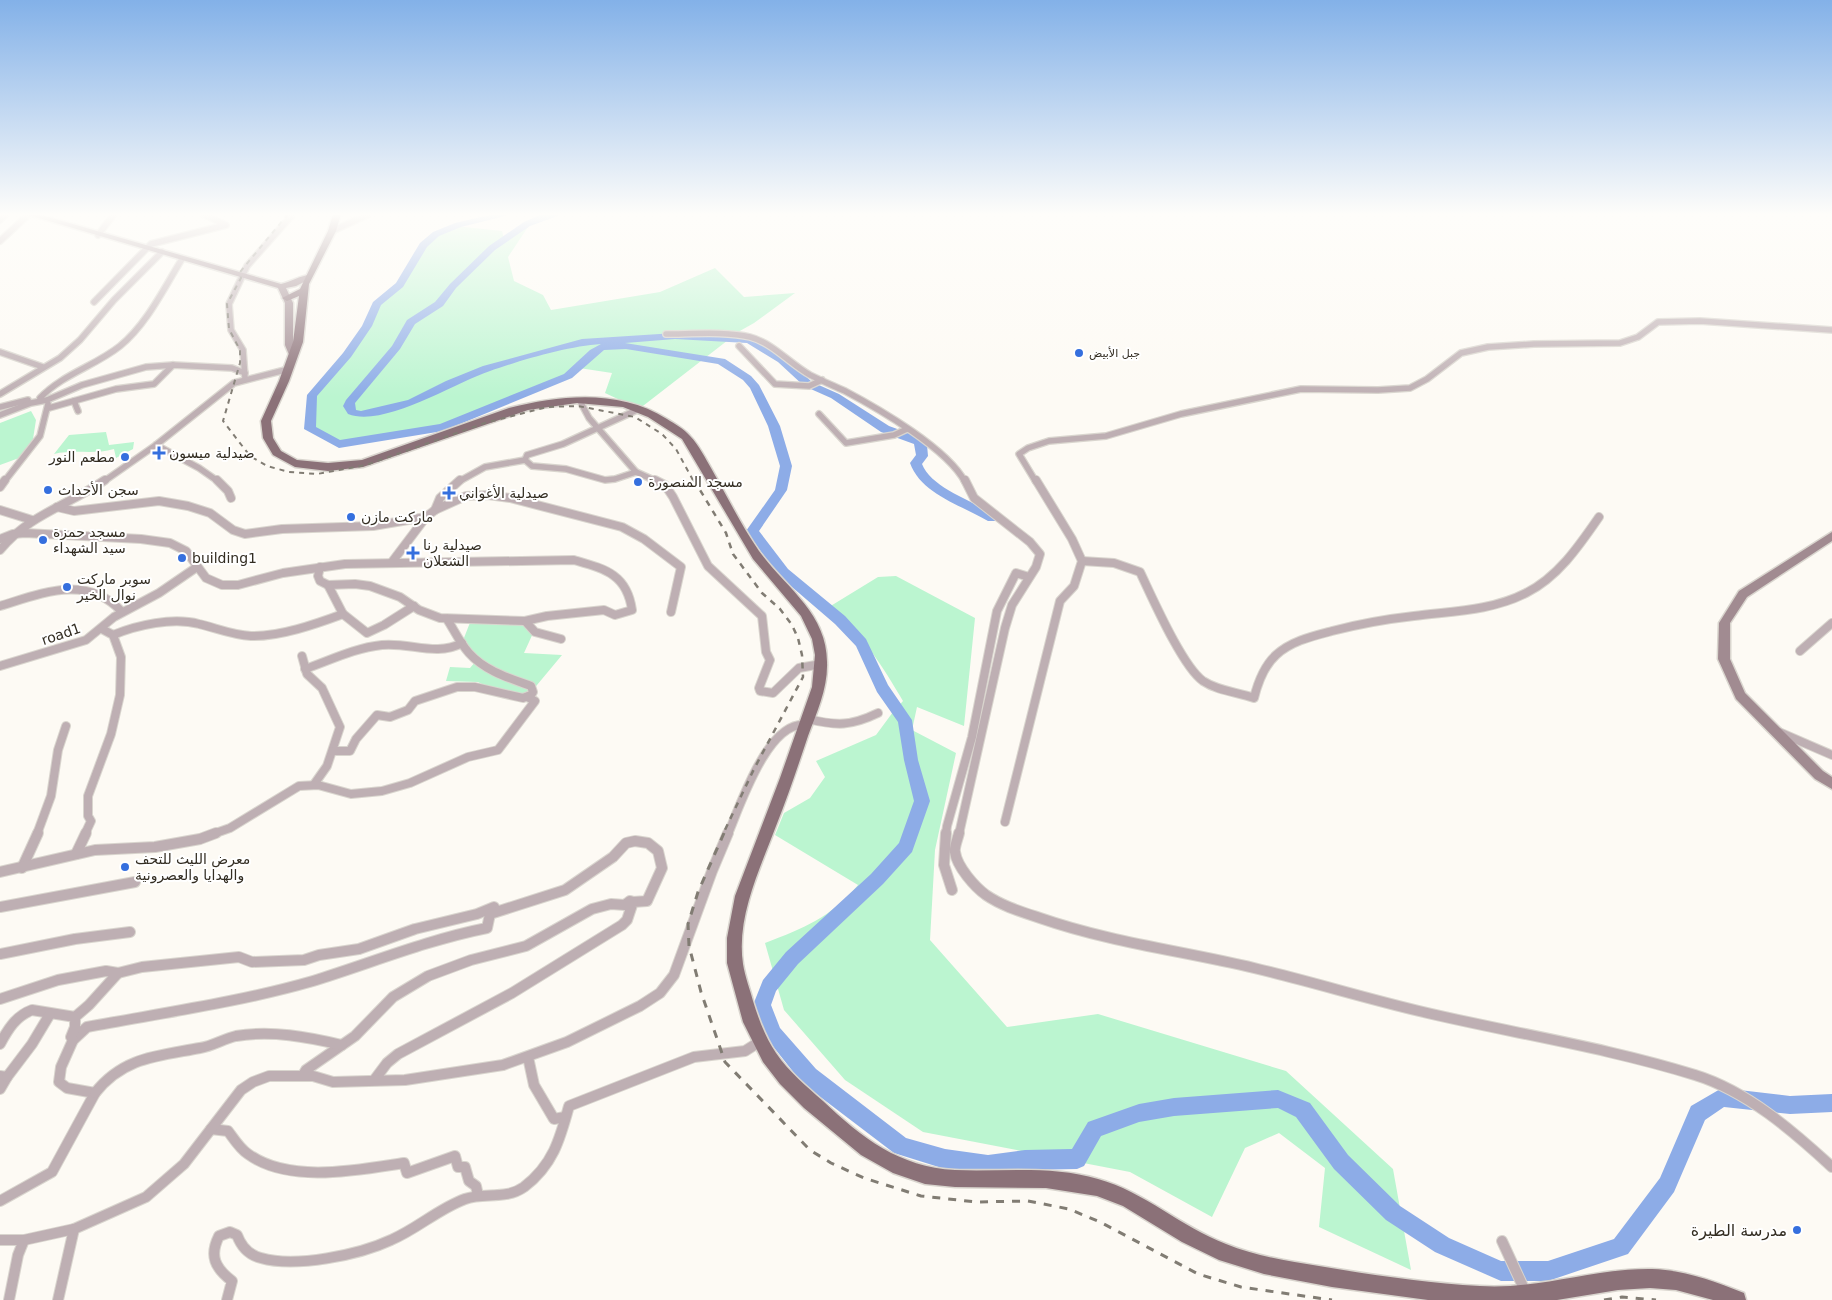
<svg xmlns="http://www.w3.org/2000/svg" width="1832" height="1300" viewBox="0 0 1832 1300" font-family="'DejaVu Sans',Cairo,sans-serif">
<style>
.green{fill:#bbf5d0}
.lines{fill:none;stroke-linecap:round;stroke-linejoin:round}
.river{fill:#8dace7;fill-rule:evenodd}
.street-far2-casing{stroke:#d9d5ce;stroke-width:8}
.street-far1-casing{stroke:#d9d5ce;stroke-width:10}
.street-casing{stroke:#d9d5ce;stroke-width:12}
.secondary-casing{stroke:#d9d5ce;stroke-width:3}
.primary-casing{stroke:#d9d5ce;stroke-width:3}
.street-far2{stroke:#beafb3;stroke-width:5.5}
.street-far1{stroke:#beafb3;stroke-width:8}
.street{stroke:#beafb3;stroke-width:10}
.secondary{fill:#a18b91;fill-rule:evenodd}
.primary{fill:#8b7178;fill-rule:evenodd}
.rail-far2{stroke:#817c73;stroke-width:2;stroke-dasharray:5 5;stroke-linecap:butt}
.rail-far1{stroke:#817c73;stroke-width:2.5;stroke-dasharray:6 6;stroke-linecap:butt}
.rail{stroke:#817c73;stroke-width:3;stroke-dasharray:8 8;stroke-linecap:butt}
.poi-dot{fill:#356fde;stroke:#fff;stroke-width:2}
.labels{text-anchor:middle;stroke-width:4;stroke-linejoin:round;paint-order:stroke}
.far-poi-label{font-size:11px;fill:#332d22;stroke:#fff;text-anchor:start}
.poi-label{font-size:14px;fill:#332d22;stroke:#fff;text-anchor:start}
.street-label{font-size:14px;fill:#332d22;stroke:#fff}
.near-poi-label{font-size:16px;fill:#332d22;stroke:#fff;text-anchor:end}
</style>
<rect width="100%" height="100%" fill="#fdfaf4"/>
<g class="green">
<path d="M532,221l-24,36 6,24 29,14 8,15 109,-18 55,-24 29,29 51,-4 -41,30 -23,13 1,1 -93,72 -34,-16 7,-20 -33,-5 -11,8 -125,51 -104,17 -29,-15 2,-34 37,-43 18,-26 10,-22 23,-19 23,-40 13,-11 19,-8 47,5 2,8z"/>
<path d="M31,411l5,9 -3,19 -14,19 -19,7v-42z"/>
<path d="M106,432l3,13 25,-3 -1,7 -17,9 -2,-9c-20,6 -40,0 -60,5l15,-19z"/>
<path d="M896,576l79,42 -11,108 -47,-19 -5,23 44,23 -21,97 -5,90 77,87 91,-13 188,57 107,98 18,101 -92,-43 6,-59 -46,-35 -34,15 -33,69 -82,-45 -207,-40 -78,-52 -61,-70 -19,-67c39,-15 65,-25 93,-58l-83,-50 9,-22 26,-15 15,-21 -9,-16 60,-26 17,-23 10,-11c-20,-34 -42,-70 -74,-94l49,-30z"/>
<path d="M471,620l54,1 9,10 -10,22 38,2 -35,42 -30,-5 -19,-10 -32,-1 4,-14 20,1 6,-7 -14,-18z"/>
</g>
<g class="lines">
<path class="river" d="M494,214h19l-52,13 -22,9 -12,11 -24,40 -22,18 -9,21 -21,31 -34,39 -1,31 24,13 100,-16 124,-50 26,-24 11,-6c-32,2 -80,16 -111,27 -36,12 -106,57 -142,43l-5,-8 3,-6 46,-54 15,-26 28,-18 15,-18 39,-38 35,-24 16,-7 23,-1 -33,12 -35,24 -39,38 -13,18 -28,18 -15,25 -45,54 1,7 5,1 47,-11 38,-19 37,-15 99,-27 93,-6 64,2 15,3 15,8 17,12 26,24 27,12 50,32 33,12 5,7 1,11 -6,8c9,24 53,38 74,51l2,3 -2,3h-8c-27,-16 -67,-27 -78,-58l6,-8 -2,-11 -33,-12 -50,-34 -27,-12 -26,-24 -31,-19 -72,-4 -50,4 100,16 26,17 8,9 21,41 12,40 -5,24 -28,41 29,38 57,47 21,23 22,46 24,35 6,40 12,41 -18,51 -29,32 -85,80 -22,27 -5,14 9,23 36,41 90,69 39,11 43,6 37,-5 47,-1 16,-27 51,-18 35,-6 104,-8 32,13 38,52 52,51 49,32 52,23h47l66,-22 46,-61 31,-72 31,-18 68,8 42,-2v18l-42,2 -66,-7 -19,13 -31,72 -46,62 -80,27h-47l-66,-29 -49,-32 -52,-51 -38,-52 -18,-9 -104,8 -35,6 -38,14 -17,30 -7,3 -52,1 -37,5 -43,-6 -51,-16 -92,-70 -34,-43 -15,-35 10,-25 23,-28 85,-78 28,-31 15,-42 -10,-41 -6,-38 -21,-30 -21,-46 -21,-22 -57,-49 -32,-44 29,-41 5,-24 -12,-40 -18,-38 -7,-8 -25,-16 -92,-15 -22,1 -32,28 -129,53 -104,17 -35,-19 3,-34 36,-42 19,-27 11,-24 23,-19 24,-40 13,-11 22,-9z"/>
<g class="street-far2-casing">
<g id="street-far2">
<path d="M0,220l6,-6"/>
<path d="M332,231l37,-17"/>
<path d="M98,235l16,-21"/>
<path d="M0,241l28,-26"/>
<path d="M94,302l57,-58 75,-19 -23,-11"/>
<path d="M666,334c24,0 61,-3 84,3 23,6 40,27 60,38 12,6 24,11 35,16 34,18 103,58 120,91"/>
<path d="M739,346l36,38 34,2 13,-6"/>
<path d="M0,352l43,15"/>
<path d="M245,378l-2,-28 -12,-20 -2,-26 18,-38 46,-52"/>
<path d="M0,394l60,-36 20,-18 34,-40 48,-48"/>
<path d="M40,398c23,-24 55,-32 80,-52 27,-22 44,-58 62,-87"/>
<path d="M74,401l4,10"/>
<path d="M580,401l9,17 47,54"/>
<path d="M0,407l28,-7"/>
<path d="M49,408l67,-19 38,-5 19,-19"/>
<path d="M819,414l27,29 48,-8 13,-6"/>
<path d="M0,415l31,-12 16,-3 35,-15 64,-18 27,-2 59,3 13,5"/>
<path d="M156,445l43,23 20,14"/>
<path d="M525,460l2,-5 36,-11 76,-35"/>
<path d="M4,482l36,-46 8,-32"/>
<path d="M103,482l53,-37 78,-62 55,-14"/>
<path d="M458,482l27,-15 40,-7 7,6 34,3 39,11 10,-1 21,-7 22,10"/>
<path d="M1036,482l-17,-28 9,-6 21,-7 57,-5 75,-22 120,-25 77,1 32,-2 17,-9 34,-26 27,-6 46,-3 86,-1 18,-6 20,-15 42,-1 132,9"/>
</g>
</g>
<g class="street-far1-casing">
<g id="street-far1">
<path d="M217,480l11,11 3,7"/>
<path d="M655,480l10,5 8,12 35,69 54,50 4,36 4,8 -11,28 1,3 13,2 26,-25 22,-4"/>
<path d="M0,487l5,-7"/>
<path d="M57,507l17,4 85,-10 29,5 22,7 23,17 12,4 37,-5 91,-3 53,-9 -34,45"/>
<path d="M0,510l32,10"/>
<path d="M435,510l31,-14 22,-1 22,3 112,29 22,12 37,28 -10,45"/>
<path d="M426,517l9,-7 5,-12 20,-18"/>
<path d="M0,539l13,-5 12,-1 116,6 29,4 16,8 20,27 16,7h16l45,-12 62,-9 229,-4c31,9 53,14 58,50l-17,5 -11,-5 -57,6 -22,5"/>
<path d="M0,550c30,-36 67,-44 105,-70"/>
<path d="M1082,561l32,2 26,9c12,25 42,94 63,109 15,10 34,11 51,17 4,-16 10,-32 22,-43 15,-14 37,-19 56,-24 27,-7 55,-12 82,-15 38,-5 77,-5 112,-23 32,-16 53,-47 73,-76"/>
<path d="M320,567l-2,9 2,5 8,4 27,-1 15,2 30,11 19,13 21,8 85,3 10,11 26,7"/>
<path d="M328,585l15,29"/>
<path d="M0,606c43,-13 87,-32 122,6"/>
<path d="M113,635c24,-10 60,-18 86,-11 17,4 33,11 52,12 28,1 65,-12 92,-22l24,19 17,-8 30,-19"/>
<path d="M1800,651l32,-28"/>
<path d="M302,656l5,18 15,14 18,39 -13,39 -12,17"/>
<path d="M0,666l86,-26 28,-23 45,-24 38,-26"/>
<path d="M305,669c26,-9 49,-21 77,-24 28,-3 54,12 80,-2"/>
<path d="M808,719c29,7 43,7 70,-6"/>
<path d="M1779,732l53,23"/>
<path d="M333,751h17l6,-12 21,-24 13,2 18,-7 7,-9 42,-14h18l48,11 8,-3 2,-3 -2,-6c-22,-8 -46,-15 -62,-33 -9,-10 -15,-23 -22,-34"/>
<path d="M1005,822l55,-221 14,-15 8,-25 -10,-22 -36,-59"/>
<path d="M37,834l14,-38 7,-46 8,-24"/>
<path d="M85,834l6,-13 -3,-5v-20l23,-62 9,-39 1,-38 -8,-22 -11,-6"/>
<path d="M213,834l17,-6 69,-42 19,-1 33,9 31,-3 28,-8 58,-26 30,-7 37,-49 -8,-4"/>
<path d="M728,834c12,-28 40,-114 78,-109"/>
<path d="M946,834l1,-8 25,-89 25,-126 19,-38 13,4"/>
<path d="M959,834l46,-206 7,-23 24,-38 4,-13 -10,-12 -56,-44 -9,-18"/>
</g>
</g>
<g class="street-casing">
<g id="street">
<path d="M946,833l-2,32 8,25"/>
<path d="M959,833c-1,5 -5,14 -4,19 2,15 20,35 31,43 16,11 36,17 54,23 69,24 142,33 214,50 55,13 110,30 165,43 92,22 186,36 276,64 52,16 98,56 137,92"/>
<path d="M76,854l10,-21"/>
<path d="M22,868l16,-35"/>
<path d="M0,872l95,-22 60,-3 45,-8 16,-6"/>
<path d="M0,907l135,-25"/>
<path d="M0,954l75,-15 55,-7"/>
<path d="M0,999l58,-19 48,-9 12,2 24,-6 97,-10 13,5 52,-2 15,-5 40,-6 56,-20 62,-15 17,-7 -4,7"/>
<path d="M75,1017l14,-12 29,-32"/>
<path d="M73,1040l14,-13c75,-14 153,-25 226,-46 58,-18 114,-41 174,-53l3,-14 75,-24 48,-33 13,-14 9,-2 13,2 10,8 4,17 -15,33 -14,1 -6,18 -5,5 -110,68 -114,61 -11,9 -12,16"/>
<path d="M0,1044c8,-15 16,-28 32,-34l43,7v10l-4,10 2,3 -12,27 -2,15 8,6 28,5 -43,79 -52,29"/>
<path d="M528,1057l6,28 20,34 11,-2"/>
<path d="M303,1075l3,-5 49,-34 38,-39 35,-21 43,-16 55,-14 66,-37 19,-5 14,1 5,-4 3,1"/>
<path d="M0,1076l7,1 -7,12"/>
<path d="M7,1077l25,-33 18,-30"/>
<path d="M95,1093c28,-36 63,-37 105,-45 13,-2 23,-9 36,-12 36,-6 71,1 106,9"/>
<path d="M211,1129l17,2c6,8 12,18 20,23 41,30 110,16 156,9l3,10 48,-17 3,11h7l4,14 7,5 2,9"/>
<path d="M0,1240h24l50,-11 72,-32 38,-33 57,-74 12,-8 16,-6h44l20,6 72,-2 98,-15 64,-23 73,-36 20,-13 14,-18 38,-104 16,-38"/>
<path d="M1502,1241l24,52"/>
<path d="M9,1300l9,-45 6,-15"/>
<path d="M58,1300l16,-71"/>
<path d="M227,1300l5,-19c-17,-13 -23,-25 -13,-45l11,-4 7,3c4,11 12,20 24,23 34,10 98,-3 130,-18 26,-11 47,-31 74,-41 19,-7 41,1 59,-12 29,-22 36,-48 45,-81l125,-49 51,-6 14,-9"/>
</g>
</g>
<g class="secondary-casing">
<g id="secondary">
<path d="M25,214h13l243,70c10,-2 20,-9 29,-9v4l-14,7 -10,2 7,15v42l4,10 -1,2h-6l-5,-12v-42l-7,-15z"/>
<path d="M1832,532v9l-85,56 -17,26v36l15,34 78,78 9,6v12l-17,-10 -79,-80 -18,-40 1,-36 20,-32z"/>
</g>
</g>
<g class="primary-casing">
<path id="primary" d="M333,214h8l-5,17 -27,53 -6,58 -14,39 -18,40 2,17 8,13 16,9 31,3 34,-3 147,-52c53,-13 110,-19 158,11 8,5 17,10 23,17 9,9 15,22 21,32 16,28 30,57 48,83 26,36 68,62 68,111 1,26 -10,50 -19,74 -10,30 -20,60 -32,90 -16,43 -40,91 -33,138 2,13 7,25 10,37 6,19 12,36 23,52 13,19 30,33 47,48 39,37 76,66 132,69 48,2 97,-5 143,9 47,13 83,48 128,65 29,12 62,17 93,22 53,9 107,17 161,20 58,4 114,-18 172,-17 32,1 62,12 92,24l2,7h-33l-37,-10 -26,-2 -32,2 -61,10h-129l-96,-13 -68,-13 -45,-14 -37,-18 -59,-36 -26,-10 -51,-8 -91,-1 -30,-3 -32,-11 -32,-18 -57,-47 -24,-24 -17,-22 -20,-40 -16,-59v-25l8,-42 45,-118 32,-91 3,-32 -3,-16 -11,-23 -48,-57 -71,-120 -34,-22 -25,-10 -46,-4 -49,7 -165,57 -35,4 -33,-4 -22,-12 -10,-17 -2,-17 18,-40 14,-39 6,-46 -12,5 -5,-3 18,-9 28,-58z"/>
</g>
<use href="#street-far2" class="street-far2"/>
<use href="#street-far1" class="street-far1"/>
<use href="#street" class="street"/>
<use href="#secondary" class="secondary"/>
<use href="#primary" class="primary"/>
<path class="rail-far2" d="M288,214l-48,58 1,6 -14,26 2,25 11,21v13l-17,58 27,35 17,10 22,6 28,2 49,-9 119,-42 62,-16 31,-1 57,11 27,17 14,15 18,33"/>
<path class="rail-far1" d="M694,480l32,53 7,21 29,39 18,16 12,16 6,13 4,17 1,22 -49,92 -31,65"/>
<g class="rail">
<path d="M724,833l-26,59 -10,32 1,22 12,46 24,70 85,88 21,13 33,15 57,18 55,6 52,-1 41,8 31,13 98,52 43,13 91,13"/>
<path d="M1604,1300l18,-3 34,3"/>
</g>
</g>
<linearGradient id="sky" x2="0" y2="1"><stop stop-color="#83b1e8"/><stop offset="0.54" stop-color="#fefdfa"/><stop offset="1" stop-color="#fefdfa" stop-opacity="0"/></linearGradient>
<rect width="1832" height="397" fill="url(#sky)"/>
<g class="poi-dot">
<circle cx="1079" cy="353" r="5"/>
<path d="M156.5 445.5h5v5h5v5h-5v5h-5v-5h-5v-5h5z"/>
<circle cx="125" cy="457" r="5"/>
<circle cx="638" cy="482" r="5"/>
<circle cx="48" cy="490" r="5"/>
<path d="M446.5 485.5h5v5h5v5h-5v5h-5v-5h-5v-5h5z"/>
<circle cx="351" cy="517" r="5"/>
<circle cx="43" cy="540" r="5"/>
<path d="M410.5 545.5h5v5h5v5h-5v5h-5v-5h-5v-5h5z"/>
<circle cx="182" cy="558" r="5"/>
<circle cx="67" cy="587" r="5"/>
<circle cx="125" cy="867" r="5"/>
<circle cx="1797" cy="1230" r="5"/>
</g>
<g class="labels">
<g class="far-poi-label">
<text x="1089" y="357">جبل الأبيض</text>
</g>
<g class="poi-label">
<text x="169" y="458">صيدلية ميسون</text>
<text x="115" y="462" text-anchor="end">مطعم النور</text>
<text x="648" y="487">مسجد المنصورة</text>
<text x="58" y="495">سجن الأحداث</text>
<text x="459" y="498">صيدلية الأغواني</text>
<text x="361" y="522">ماركت مازن</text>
<text x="53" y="537">مسجد حمزة<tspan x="53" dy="16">سيد الشهداء</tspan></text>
<text x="423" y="550">صيدلية رنا<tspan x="423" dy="16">الشعلان</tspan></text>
<text x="192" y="563">building1</text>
<text x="77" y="584">سوبر ماركت<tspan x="77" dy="16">نوال الخير</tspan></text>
<text x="135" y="864">معرض الليث للتحف<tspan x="135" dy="16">والهدايا والعصرونية</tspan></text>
</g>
<g class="street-label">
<text transform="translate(61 634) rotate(-19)" y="5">road1</text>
</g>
<g class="near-poi-label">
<text x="1787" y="1236">مدرسة الطيرة</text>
</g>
</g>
</svg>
